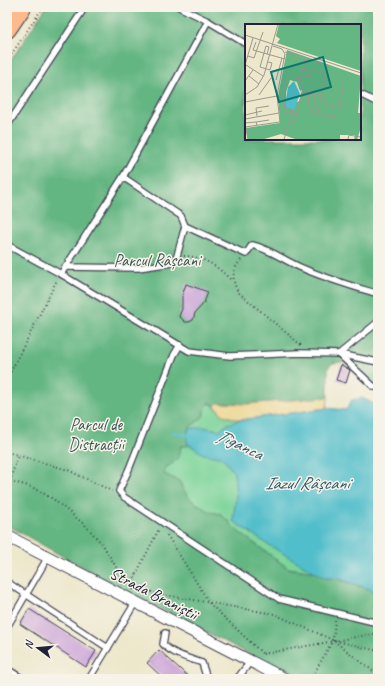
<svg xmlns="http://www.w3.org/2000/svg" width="385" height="686" viewBox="0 0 385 686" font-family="Caveat,sans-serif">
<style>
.green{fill:#7bd49a;stroke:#4e7b6a}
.forest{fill:#64b682;stroke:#436c5e;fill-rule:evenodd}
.sand{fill:#eeda9e;stroke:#887e6c}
.water{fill:#51becb;stroke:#3a7083}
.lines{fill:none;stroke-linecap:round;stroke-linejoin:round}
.stream{stroke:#51becb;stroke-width:3}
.building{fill:#c79dd7}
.lane-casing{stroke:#404051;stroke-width:8}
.street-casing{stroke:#404051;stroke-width:13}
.primary-casing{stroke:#404051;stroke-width:20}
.path{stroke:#404051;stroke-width:2;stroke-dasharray:1 3;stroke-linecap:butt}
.lane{stroke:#fff;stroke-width:5.5}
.street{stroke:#fff;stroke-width:11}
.primary{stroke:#fbbb8d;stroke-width:18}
.labels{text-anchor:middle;stroke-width:3;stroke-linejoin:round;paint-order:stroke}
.park-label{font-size:17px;fill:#3d5758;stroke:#f7f3e8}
.street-label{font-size:17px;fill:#22223b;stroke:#f7f3e8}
.water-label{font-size:18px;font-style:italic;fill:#32596d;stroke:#f7f3e8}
.inset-road{fill:none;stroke:#9c9891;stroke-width:1}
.view{fill:#0f766e;fill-opacity:0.15;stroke:#0f766e;stroke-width:2}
.inset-edge{fill:none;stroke:#22223b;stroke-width:2}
</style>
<rect width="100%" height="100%" fill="#f7f3e8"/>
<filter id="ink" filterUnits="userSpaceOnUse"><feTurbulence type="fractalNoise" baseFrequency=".025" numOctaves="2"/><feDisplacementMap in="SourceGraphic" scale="8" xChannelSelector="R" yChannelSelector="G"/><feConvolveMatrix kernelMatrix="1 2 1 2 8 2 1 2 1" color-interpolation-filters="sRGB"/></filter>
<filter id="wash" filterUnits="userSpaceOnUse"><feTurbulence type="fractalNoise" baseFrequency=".012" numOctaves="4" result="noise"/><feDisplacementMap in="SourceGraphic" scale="16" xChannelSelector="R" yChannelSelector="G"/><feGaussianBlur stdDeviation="0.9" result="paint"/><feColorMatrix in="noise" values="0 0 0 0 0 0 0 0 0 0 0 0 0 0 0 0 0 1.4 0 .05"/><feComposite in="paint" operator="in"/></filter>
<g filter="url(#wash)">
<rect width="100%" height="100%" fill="#ede7cb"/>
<path class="green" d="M209,402l14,13 17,5 70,148 4,4 -26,-4 -48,-35 -19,-19 -11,-2 -19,-12 -7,-9 -5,-10 -15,-7c2,-11 12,-26 23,-31l1,-14 15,-12 2,-8z"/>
<path class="forest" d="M46,7h332v384l-16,-10 -18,-19 -11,1 -5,4v30l-81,7 -29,-1 -3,3 -6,-4 -4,7 -2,8 -15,12v17h-7c-1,10 -6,18 -15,21l-2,7 15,7 5,10 7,9 19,12 11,2 19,19 48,35 26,4 11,6h10l19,7 17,4 4,6 3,1v83h-80l-188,-96 -103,-58v-459zM246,25h114v114h-114z"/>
<path class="sand" d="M328,397l-1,11 -87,12 -17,-5 -8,-9 3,-3 29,1z"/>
<path class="water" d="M362,398l16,8v190l-3,-1 -5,-6c-15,-4 -29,-12 -45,-11l-58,-34 -34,-23 3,-25 -2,-23 -11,-15 -20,-4 -16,-11 1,-14 15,-2 16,3 9,-6 12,-4 87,-12 19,2 6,-10z"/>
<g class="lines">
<path class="stream" d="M173,432l18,4"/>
</g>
<g id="blocks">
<g class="building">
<path d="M186,284l22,8 -4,11 -9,10 -2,7 -4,2h-4l-6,-6 3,-7v-13z"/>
<path d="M341,365l9,5 -4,13 -10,-3z"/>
<path d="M29,609l67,42 -10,16 -66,-43z"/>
<path d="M159,650l32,29h-27l-17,-16z"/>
</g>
</g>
</g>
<g filter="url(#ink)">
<use href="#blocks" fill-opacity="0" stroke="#404051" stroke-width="1"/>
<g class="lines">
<g class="lane-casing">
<g id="lane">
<path d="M179,7l29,14 38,23"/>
<path d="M360,94l18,9"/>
<path d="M7,126l78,-119"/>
<path d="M185,226l61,28 6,-9c18,4 33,16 50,23 25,11 50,18 76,26"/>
<path d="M7,245l54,29 128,77 41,5 69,-3 40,1 39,8"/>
<path d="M65,267l73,1 34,-5 5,-7 8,-30 -4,-10 -58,-39"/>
<path d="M61,274l62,-97 85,-156"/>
<path d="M378,322l-39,32 34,32 5,2"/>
<path d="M180,345l-6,10 -45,114 -10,22 5,6 155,102 99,24"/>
<path d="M7,582l101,66"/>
<path d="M7,627l41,-70"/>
<path d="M165,633l-2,11c10,11 26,14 39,19l5,16"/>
<path d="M7,669l16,10"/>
<path d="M89,679l46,-76"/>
<path d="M237,679l13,-17"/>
</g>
</g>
<g class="street-casing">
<path id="street" d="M7,536l278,143"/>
</g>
<g class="primary-casing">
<path id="primary" d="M7,29l15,-22"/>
</g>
<g class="path">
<path d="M7,61l36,-54"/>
<path d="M184,256c20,0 34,11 48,25"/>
<path d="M241,260c-10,11 -9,20 -3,32l64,54"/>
<path d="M7,379l50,-99"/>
<path d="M7,452l61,18 44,21"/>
<path d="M10,481l8,-26"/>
<path d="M7,483l3,-2 22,6 21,12 32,26 18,20 16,27 16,13 19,8 120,21 59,26 45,11"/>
<path d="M167,535l43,69 53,50"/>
<path d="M133,590l2,-14 24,-47"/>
<path d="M334,641l44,34"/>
<path d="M263,654l115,-21"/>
<path d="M311,679l22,-39 2,-20"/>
</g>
<use href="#lane" class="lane"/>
<use href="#street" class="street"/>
<use href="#primary" class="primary"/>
</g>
</g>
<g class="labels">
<g class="park-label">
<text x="157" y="266">Parcul Râșcani</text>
<text x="96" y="430">Parcul de<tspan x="96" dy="20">Distracții</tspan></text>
</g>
<g class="street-label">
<text transform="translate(154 593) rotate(27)" y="6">Strada Braniștii</text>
</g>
<g class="water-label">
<text transform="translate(240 444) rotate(26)" y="6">Țîganca</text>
<text x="307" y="489">Iazul Râșcani</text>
</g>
</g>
<g transform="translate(245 24)">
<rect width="116" height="116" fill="#ede7cb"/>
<path d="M34,0h82v47l-84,-28 3,-4 -4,-3zM42,26l74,26 -3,37h3v14l-4,13h-3l1,-5h-15v5h-42l-17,-6 -20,6h-13l-2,-12 34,-5 -2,-27zM45,56l7,2 3,9 2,-1 -3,11 -13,6v-15z" fill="#64b682" fill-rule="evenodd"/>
<path d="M49,57l6,13 -6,16 -8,-3v-8l2,-12z" fill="#51becb"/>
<path class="inset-road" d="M0,11l116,38M11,18l-3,8 32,9M28,22l9,3 3,5 -8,42 3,26M40,28l42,13 -9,47 -6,4M22,30l2,-7 -3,-1 -6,21 10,3 2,-7 -4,-1M3,32l6,2 9,-26M58,34l2,3 -5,18 4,14M0,41l8,-27M1,41l17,11M58,44l23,6M59,44l3,9 3,-1 2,-5M4,52l10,8M65,52l-2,29 5,1M31,56l6,-22M0,57l8,-11M0,71l12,-8 7,-12 14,-51M14,71l12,-17M0,78l32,-6M50,87l-10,-3 -2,-16 5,-15 13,2M38,88h14M73,88l7,4 12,1 5,-5 -2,-5 4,-27M61,90l5,-1 3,-5v-15M0,91l17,-4M12,92l-1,-8 13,-2M0,95l34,-6M11,98l13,-2M0,99l3,17M0,99l11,-1 1,3M49,99l9,-32 6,3h11l5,4 3,12 14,-11M0,103l35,-5M42,104l6,-15M103,115l1,-4 11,2M39,116l3,-12"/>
<path class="view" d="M78,33l8,30 -52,15 -8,-30z"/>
<rect width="116" height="116" class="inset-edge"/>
</g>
<rect width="385" height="686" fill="none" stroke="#f7f3e8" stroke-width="24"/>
<g transform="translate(38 648) rotate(286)" stroke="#f7f3e8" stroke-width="3" paint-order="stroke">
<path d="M0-3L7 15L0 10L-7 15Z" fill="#22223b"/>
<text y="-6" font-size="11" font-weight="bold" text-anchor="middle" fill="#22223b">N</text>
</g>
</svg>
